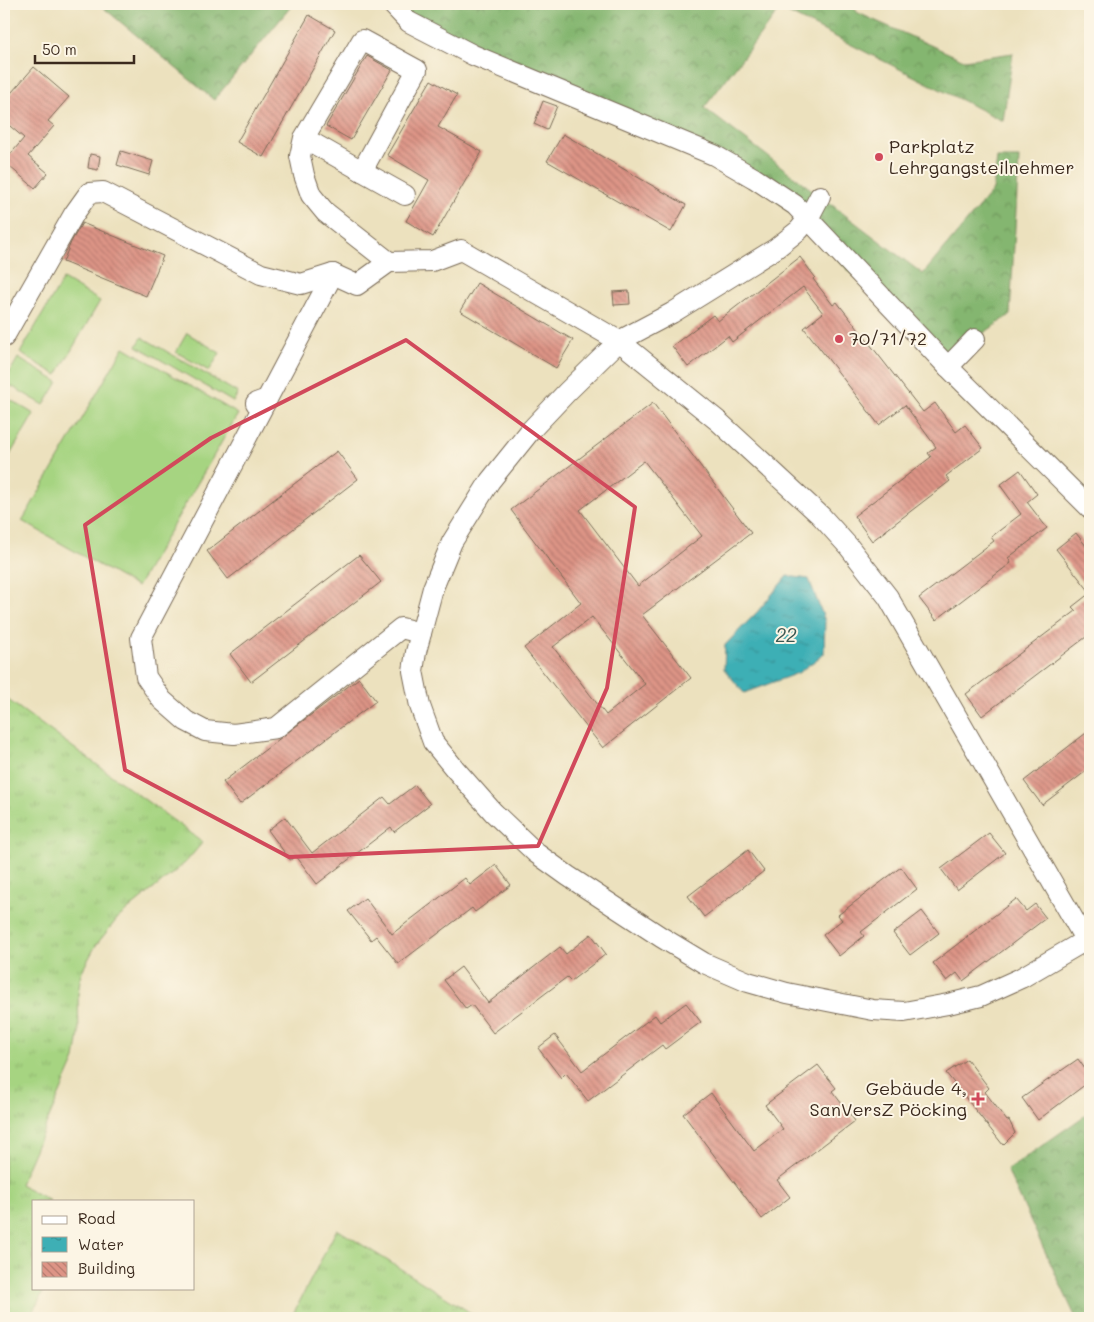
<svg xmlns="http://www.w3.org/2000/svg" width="1094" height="1322" viewBox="0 0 1094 1322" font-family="Mali,sans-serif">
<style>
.grass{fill:url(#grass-tufts);stroke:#707f50}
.forest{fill:url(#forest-crowns);stroke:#607046}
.garden{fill:#a6d481;stroke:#707f50}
.water{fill:url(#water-ripples);stroke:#3c6c6a}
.building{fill:url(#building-back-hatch);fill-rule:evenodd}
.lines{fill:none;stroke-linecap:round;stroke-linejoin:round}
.minor-casing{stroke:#796a56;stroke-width:22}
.minor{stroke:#fff;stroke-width:20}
.marked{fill:none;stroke:#d1495b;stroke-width:4;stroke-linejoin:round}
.poi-dot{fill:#d1495b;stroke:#fcf5e5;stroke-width:2}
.labels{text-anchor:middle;stroke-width:4;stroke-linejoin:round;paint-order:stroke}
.poi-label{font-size:18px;fill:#3b2a1e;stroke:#fcf5e5;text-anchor:start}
.water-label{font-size:19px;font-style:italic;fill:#3c5953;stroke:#fcf5e5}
</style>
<defs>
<pattern id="grass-tufts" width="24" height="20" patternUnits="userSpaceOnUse" patternTransform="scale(1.25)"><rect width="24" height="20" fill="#a6d481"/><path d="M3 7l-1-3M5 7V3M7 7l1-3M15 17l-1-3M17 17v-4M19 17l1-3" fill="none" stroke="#90b66f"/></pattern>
<pattern id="forest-crowns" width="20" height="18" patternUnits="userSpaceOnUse" patternTransform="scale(1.25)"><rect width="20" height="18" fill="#84b66f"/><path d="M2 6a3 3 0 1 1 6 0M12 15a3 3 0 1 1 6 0" fill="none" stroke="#6d945b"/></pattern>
<pattern id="water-ripples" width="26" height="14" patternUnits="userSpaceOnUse" patternTransform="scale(1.25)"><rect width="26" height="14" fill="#3eafb5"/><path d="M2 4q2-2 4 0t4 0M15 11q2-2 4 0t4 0" fill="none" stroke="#358f93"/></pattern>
<pattern id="building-back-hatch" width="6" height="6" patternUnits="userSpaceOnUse" patternTransform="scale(1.25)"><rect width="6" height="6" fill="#dd9486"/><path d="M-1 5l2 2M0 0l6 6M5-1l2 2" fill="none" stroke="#b4796d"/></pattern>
</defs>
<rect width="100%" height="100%" fill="#fcf5e5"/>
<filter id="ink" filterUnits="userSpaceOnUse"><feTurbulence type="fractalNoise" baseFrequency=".02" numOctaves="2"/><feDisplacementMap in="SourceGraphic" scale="10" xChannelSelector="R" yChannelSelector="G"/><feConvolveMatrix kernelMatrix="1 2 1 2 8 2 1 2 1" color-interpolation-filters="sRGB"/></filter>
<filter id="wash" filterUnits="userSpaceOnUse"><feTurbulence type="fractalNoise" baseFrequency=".0096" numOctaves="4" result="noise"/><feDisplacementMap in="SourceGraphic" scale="20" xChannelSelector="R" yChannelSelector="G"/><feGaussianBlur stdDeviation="1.12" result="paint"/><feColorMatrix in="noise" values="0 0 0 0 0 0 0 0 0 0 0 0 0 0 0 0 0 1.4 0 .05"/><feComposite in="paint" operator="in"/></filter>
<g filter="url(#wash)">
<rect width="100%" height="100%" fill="#ece1be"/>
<g class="grass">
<path d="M4,697l199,145 -18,21 -67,55 -22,27 -15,28 -3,22 1,39 -4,25 -55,125 30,17h-16v87h11l-15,30h-26z"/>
<path d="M337,1229l142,89h-188z"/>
</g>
<g class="forest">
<path d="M99,4h194l-79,96z"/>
<path d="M392,4h459l7,9 106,47 49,-7 -10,68 -223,-112 -76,99 219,166 70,-84 4,-32h22l-9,157 -35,24 -27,28 -194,-189 -281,-123z"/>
<path d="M1090,1112v206h-14l-69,-148z"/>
</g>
<g class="garden">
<path d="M63,279l37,22 -43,74 -37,-22z"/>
<path d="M187,333l33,20 -11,18 -33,-19z"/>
<path d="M142,337l96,56 -5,9 -96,-56z"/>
<path d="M124,347l114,67 -101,173 -115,-66z"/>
<path d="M18,358l40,24 -14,23 -40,-23z"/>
<path d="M4,396l30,18 -30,51z"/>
</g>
<path class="water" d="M787,576l22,3 16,42 -1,33 -26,19 -54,20 -20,-24 1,-24 33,-34z"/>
<g id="blocks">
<g class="building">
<path d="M309,15l26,15 -72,127 -26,-15z"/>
<path d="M367,56l25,14 -41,70 -25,-14z"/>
<path d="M34,67l35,30 -21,24 6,5 -26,30 20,17 -13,15 -31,-26 20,-24 -20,-17v-20z"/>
<path d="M431,80l26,15 -19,32 44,25 -49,85 -27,-16 23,-41 -42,-25z"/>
<path d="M543,101l14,5 -10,24 -13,-6z"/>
<path d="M563,134l123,71 -15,27 -124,-71z"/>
<path d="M121,151l32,10 -4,14 -32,-10z"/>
<path d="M90,154l10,2 -2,14 -10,-2z"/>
<path d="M82,223l81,33 -17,40 -83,-34 8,-20z"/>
<path d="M800,257l15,20 -2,2 20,26 4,-3 86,110 12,-9 21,29 9,-7 18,23 -37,28 4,5 -78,60 -18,-25 77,-59 -3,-4 8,-6 -31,-42 -26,20 -75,-97 19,-15 -20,-26 -71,55 -4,-6 -40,31 -16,-21 41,-31 5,6z"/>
<path d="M477,283l96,57 -17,28 -96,-57z"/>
<path d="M629,291l1,13 -16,1 -1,-13z"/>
<path d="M653,403l98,130 -109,82 49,63 -88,70 -79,-100 57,-45 -70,-93zM644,461l58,75 -64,50 -58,-76zM592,617l53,67 -39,31 -53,-68z"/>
<path d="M337,451l21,28 -130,100 -21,-28z"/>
<path d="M1020,470l17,24 -10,8 20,26 -39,30 3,5 -75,57 -17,-22 75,-57 -3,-4 30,-23 -21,-29z"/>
<path d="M1076,533l14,18v41l-34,-43z"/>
<path d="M359,555l22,27 -130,100 -21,-28z"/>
<path d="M1090,593v41l-108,82 -16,-22 110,-83 -4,-4z"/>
<path d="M359,678l17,23 -136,103 -17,-22z"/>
<path d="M1090,730v38l-48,37 -18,-24z"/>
<path d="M415,785l15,19 -36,28 -3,-5 -74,57 -21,-28 -6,4 -22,-30 17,-13 27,36 72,-56 6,7z"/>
<path d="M989,833l16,20 -48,37 -16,-21z"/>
<path d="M748,850l16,21 -60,46 -16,-21z"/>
<path d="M496,865l15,20 -36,27 -3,-4 -74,56 -22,-28 -5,4 -23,-29 17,-13 27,36 73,-56 5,7z"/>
<path d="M901,867l16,22 -56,43 3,4 -25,20 -16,-21 19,-15 -4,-5z"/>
<path d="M1016,899l10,12 9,-7 11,14 -83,63 -6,-8 -10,8 -14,-18z"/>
<path d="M922,911l17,22 -29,22 -17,-22z"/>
<path d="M591,934l15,20 -35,27 -4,-4 -74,56 -21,-28 -6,4 -22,-29 17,-13 27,36 72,-56 6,7z"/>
<path d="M686,1003l15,19 -36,27 -3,-4 -74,56 -22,-28 -5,5 -23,-30 17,-13 27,36 73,-56 5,7z"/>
<path d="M967,1059l22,29 -4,4 22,29 2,-1 6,13 -12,12 -57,-72z"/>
<path d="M1078,1059l12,17v5l-52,39 -16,-22z"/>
<path d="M818,1065l18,23 -4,3 23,30 -78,59 13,17 -28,22 -79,-105 28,-21 43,58 29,-22 -18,-24z"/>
</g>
</g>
</g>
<g filter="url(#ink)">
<use href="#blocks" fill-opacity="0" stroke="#796a56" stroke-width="1"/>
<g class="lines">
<g class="minor-casing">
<g id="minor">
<path d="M392,4l17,18 64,33 241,100 40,23 41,27 153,162 142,141"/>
<path d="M304,138l58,33 55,-101 -55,-30 -58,98 -4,18 4,19 7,20 14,17 64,50 43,-1 29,-11 158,91 99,80 103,95 28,31 39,50 202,351"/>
<path d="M362,171l43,24"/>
<path d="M820,196l-12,23 -9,11 -24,19 -103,64 -53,28 -52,51 -36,38 -41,51 -38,61 -19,46 -17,64 -3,19 7,35 13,36 22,27 38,43 43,41 32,23 93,61 43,26 44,19 39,11 86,17 31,2 44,-8 33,-8 40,-18 65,-38"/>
<path d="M4,337l70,-123 15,-21 14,-1 158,82 40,10 32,-10 24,11 32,-23"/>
<path d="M948,367l27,-28"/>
<path d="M267,399l-126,239 5,39 16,23 24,21 19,10 29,3 42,-6 125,-100 20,5"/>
<path d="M256,403l11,-4 66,-125"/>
</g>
</g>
<use href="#minor" class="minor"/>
</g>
</g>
<path class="marked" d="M406,340l229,167 -28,181 -69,158 -249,11 -164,-87 -40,-245 126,-87z"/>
<g class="poi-dot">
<circle cx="879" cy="157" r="5"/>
<circle cx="839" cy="339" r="5"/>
<path d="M975.5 1091.5h5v5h5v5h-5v5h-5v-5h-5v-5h5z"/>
</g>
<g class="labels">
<g class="poi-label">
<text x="889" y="153">Parkplatz<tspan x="889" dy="21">Lehrgangsteilnehmer</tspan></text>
<text x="849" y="345">70/71/72</text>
<text x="967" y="1095" text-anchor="end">Gebäude 4,<tspan x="967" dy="21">SanVersZ Pöcking</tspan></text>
</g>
<g class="water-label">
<text x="786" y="642">22</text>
</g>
</g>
<rect width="1094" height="1322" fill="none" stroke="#fcf5e5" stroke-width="20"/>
<rect x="32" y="1200" width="162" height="90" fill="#fcf5e5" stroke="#afa495"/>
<rect x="42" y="1216" width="25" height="8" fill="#ffffff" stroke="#afa495"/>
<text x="78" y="1224" font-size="15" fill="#3b2a1e">Road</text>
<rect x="42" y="1237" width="25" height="15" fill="url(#water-ripples)" stroke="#afa495"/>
<text x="78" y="1250" font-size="15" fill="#3b2a1e">Water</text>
<rect x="42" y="1262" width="25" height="15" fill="url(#building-back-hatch)" stroke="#afa495"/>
<text x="78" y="1274" font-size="15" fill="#3b2a1e">Building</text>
<path d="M35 55v8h99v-8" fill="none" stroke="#3b2a1e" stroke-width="2.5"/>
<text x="42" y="55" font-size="15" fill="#3b2a1e" stroke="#fcf5e5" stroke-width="4" paint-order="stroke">50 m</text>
</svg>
